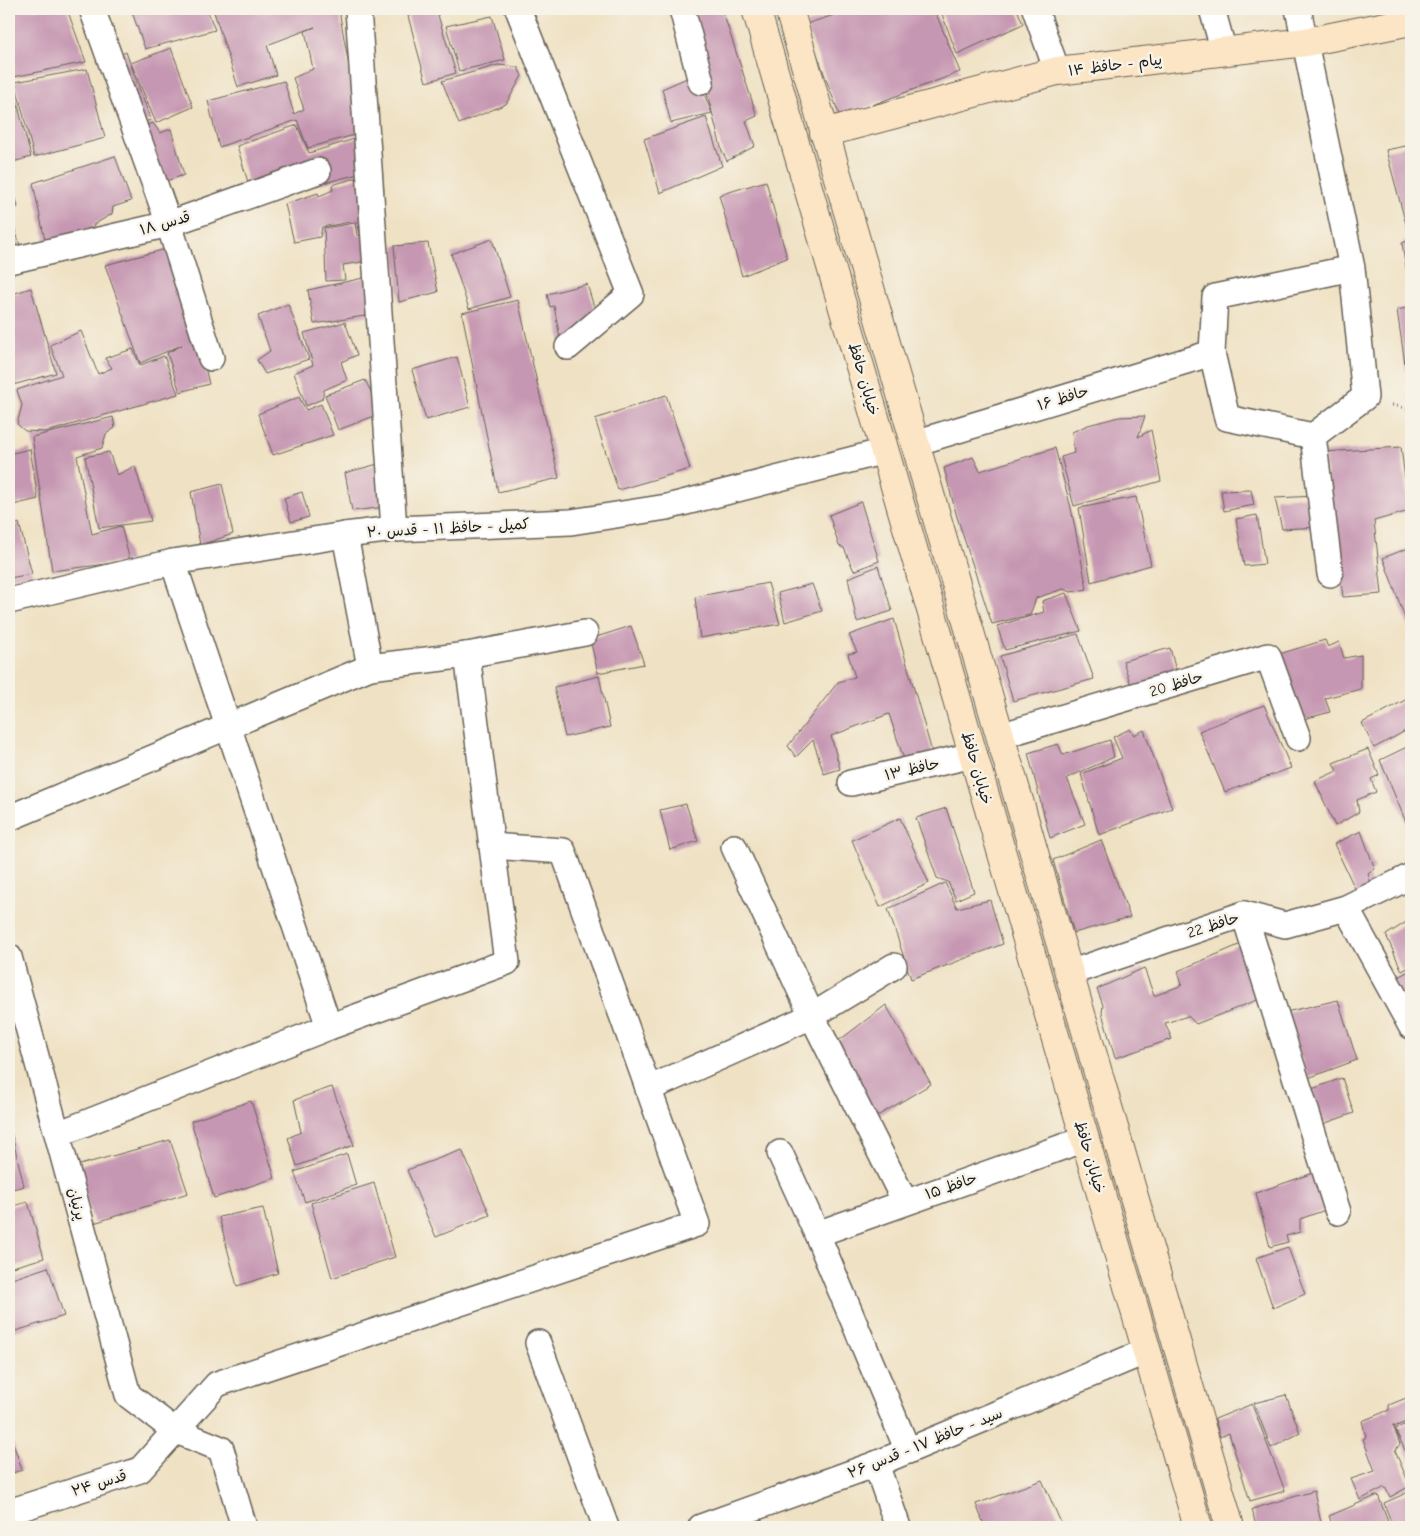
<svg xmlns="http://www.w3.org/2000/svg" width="1420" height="1536" viewBox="0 0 1420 1536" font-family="'Comic Neue','Playpen Sans Arabic',sans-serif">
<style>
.building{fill:#c697b2}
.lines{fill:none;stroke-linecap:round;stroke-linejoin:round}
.street-casing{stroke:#666156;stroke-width:28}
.secondary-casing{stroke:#666156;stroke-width:30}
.path{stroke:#666156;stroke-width:3;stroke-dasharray:1 4;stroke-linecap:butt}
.street{stroke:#fff;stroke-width:25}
.secondary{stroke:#fce5c4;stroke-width:28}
.labels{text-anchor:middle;stroke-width:5;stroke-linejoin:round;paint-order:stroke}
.street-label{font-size:15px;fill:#1c1c1c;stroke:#f7f3e8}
</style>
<rect width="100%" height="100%" fill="#f7f3e8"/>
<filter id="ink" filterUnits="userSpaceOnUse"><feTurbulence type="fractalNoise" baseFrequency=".02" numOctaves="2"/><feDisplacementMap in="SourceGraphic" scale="10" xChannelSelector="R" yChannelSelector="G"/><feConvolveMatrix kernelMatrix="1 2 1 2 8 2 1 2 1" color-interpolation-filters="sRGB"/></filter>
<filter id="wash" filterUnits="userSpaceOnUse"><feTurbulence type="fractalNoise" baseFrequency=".0096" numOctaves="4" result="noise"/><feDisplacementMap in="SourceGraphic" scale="20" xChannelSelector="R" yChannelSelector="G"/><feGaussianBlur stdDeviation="1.12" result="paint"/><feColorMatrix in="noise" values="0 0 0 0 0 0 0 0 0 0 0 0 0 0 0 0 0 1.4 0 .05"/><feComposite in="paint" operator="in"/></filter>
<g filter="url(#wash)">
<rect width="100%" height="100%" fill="#efe1c3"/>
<g id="blocks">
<g class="building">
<path d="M9,9h58l19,53 -77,16z"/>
<path d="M131,9h76l8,21 -70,19z"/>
<path d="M213,9h43v2l6,-2h81l-3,7 21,117 -53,15 -11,-28 -78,27 -11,-46 76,-20 10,33 10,-5 -11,-31 20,-9 -8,-38 10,-4 -48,18 9,30 -38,12z"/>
<path d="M424,9h12l20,64 -30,9 -18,-66z"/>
<path d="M685,9h37l35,107 -11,5 9,25 -28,15 -5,-10z"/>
<path d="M853,9h81l26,63 -120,45 -34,-93z"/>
<path d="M940,9h77l6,15 -66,30z"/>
<path d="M492,16l13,44 -46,11 -13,-45z"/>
<path d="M171,48l22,59 -37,16 -25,-60z"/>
<path d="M126,52l25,68 -18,5 -23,-65z"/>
<path d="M498,65l20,2 4,9 -16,28 -47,20 -17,-43z"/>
<path d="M87,69l18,69 -71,19 -19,-75z"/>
<path d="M696,74l16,39 -41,10 -9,-34z"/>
<path d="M15,94l16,63 -22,6v-68z"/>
<path d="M706,117l16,49 -62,27 -16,-54z"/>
<path d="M153,123l7,10 11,-4 13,46 -27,9 -19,-56z"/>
<path d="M297,125l12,28 55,-17 6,35 -54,14 -6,-25 1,8 -63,14 -11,-36z"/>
<path d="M1411,145v81l-4,2 -21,-78z"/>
<path d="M115,156l16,45 -18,6 -1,7 -19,11 3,13 -50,7 -13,-62z"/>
<path d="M9,173l9,34 -9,2z"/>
<path d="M366,175l5,60 -10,-1 -5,-13 -34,6 -2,10 -26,5 -9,-38 33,-11 1,3 14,-6 -1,-5z"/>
<path d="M766,181l21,77 -45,18 -23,-81z"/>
<path d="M9,213l14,40 -14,3z"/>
<path d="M355,223l2,12 8,1 3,25 -25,4 2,15 -19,1 -2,-53z"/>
<path d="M492,239l18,58 -41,12 -18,-55z"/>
<path d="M1411,240v46h-2l-7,-43z"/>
<path d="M428,243l10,49 -39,10 -5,-56z"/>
<path d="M166,249l32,89 11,46 -29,8 -13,-39 15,-8 -42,18 -35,-98z"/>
<path d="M368,277l3,38 -57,9 -6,-34z"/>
<path d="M587,284l11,36 -36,29 -8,-43 -4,1 -3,-13z"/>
<path d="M31,288l25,85 -43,12 -4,-12v-78z"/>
<path d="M518,300l41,178 -61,14 -36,-179z"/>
<path d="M288,304l21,55 -44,15 -8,-14 13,-9 -12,-35z"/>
<path d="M1411,307v91h-1l-13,-88z"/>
<path d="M345,322l12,33 -16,7 6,18 -23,10 -2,9 -16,7 -12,-33 19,-8 -9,-32z"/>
<path d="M81,331l17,43 14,-6 -7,-10 28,-9 7,16 24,-9 14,38 -132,38 -21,-1 -8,-7 5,-19 -5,-15 45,-15 -12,-30z"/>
<path d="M457,357l13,50 -44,13 -14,-50z"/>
<path d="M365,380l17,33 -44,17 -13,-35z"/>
<path d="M666,395l24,74 -72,21 -23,-71z"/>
<path d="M299,397l7,13 15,-6 12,31 -60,20 -15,-41z"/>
<path d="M1145,416l-7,21 13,-7 10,51 -87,25 -13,-49 13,-4 -2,-21 16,-7 31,-8z"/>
<path d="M113,417l2,11 -9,6 -4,14 -25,8 15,78 29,-8 9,35 -78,10 -20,-134z"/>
<path d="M1401,447l8,64 -35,10 8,73 -39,3 -19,-145z"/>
<path d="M1055,448l16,60 16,81 -16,3 -8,-3 -27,9 -6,17 -38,9 -35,-107 -13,-49 29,-11 7,14z"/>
<path d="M30,449l8,50 -29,7v-52z"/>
<path d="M109,452l8,23 18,-9 16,55 -52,7 -14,-71z"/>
<path d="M378,464l8,43 -34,4 -7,-38z"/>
<path d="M222,484l11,50 -33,11 -9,-53z"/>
<path d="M1251,490l3,15 -30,6 -3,-20z"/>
<path d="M302,492l7,25 -18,5 -7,-24z"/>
<path d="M1316,496l4,31 -38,2 -7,-31z"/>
<path d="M1136,497l15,68 -60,17 -12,-74z"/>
<path d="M861,502l18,59 -25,10 -10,-23 -5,-2 -10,-31z"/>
<path d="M1257,515l8,49 -21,2 -8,-47z"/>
<path d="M19,523l13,51 -23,4v-50z"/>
<path d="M1411,547v87l-28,-76z"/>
<path d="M878,566l14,45 -35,11 -9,-44z"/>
<path d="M768,583l12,41 -80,14 -5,-41z"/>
<path d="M812,584l10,27 -37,11 -7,-29z"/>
<path d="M1066,593l15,38 -76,19 -8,-24 47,-14 -2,-11z"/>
<path d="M894,619l44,154 -27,8 -22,-67 -58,22 9,33 -16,5 -11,-34 -17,17 -8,-11 50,-64 17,-5 -7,-23 9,-2 -8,-17z"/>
<path d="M631,626l13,38 -46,9 -8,-34z"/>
<path d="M1078,634l16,45 -81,22 -13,-45z"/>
<path d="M1325,640l3,7 11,-5 5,16 17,-3v34l-36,9 5,14 -30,8 -24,-65z"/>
<path d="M1170,648l10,38 -45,12 -12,-37z"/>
<path d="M599,676l11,51 -45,10 -11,-50z"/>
<path d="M1411,697v31l-37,20 -12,-25z"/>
<path d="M1264,705l27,63 -66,24 -26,-61z"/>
<path d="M1130,729l4,6 10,-5 28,78 -73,27 -18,-61 41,-16 -9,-21z"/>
<path d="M1110,740l4,17 -47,21 18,46 -35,14 -22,-85 30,-9 5,11z"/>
<path d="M1411,745v89l-31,-74z"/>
<path d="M1368,749l11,26 -8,4 5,13 -19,8 2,12 -24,14 -20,-45 22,-10 -4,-8z"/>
<path d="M686,804l12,37 -28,9 -10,-40z"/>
<path d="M946,808l28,84 -18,8 -8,-18 -11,-4 -21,-60z"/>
<path d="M900,818l29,65 -49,24 -28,-67z"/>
<path d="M1361,831l14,38 -7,5 4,12 -14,9 -24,-51z"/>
<path d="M1101,840l29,77 -56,16 -21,-73z"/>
<path d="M945,883l12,25 33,-8 13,44 -92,35 -23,-70z"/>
<path d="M1411,919v47l-9,5 -16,-36z"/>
<path d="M1248,941l17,56 -69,27 -8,-8 -23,7 7,16 -57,19 -13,-45 1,-8 -6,-16 47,-21 10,28 28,-11 -4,-14z"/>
<path d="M1411,970v38l-21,-27z"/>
<path d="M1338,1000l19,60 -49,18 -22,-66z"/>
<path d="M886,1005l45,79 -62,37 -36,-76z"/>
<path d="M1342,1078l12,35 -31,11 -11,-35z"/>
<path d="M332,1087l22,58 -57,21 -9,-28 13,-6 -7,-32z"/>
<path d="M251,1101l24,77 -61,20 -23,-77z"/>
<path d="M9,1123l15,63 -15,4z"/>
<path d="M170,1140l18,53 -94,30 -18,-57z"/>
<path d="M462,1150l28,65 -54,22 -29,-67z"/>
<path d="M347,1154l9,31 -51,17 -11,-30z"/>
<path d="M1316,1172l15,36 -31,11v13l-14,4 2,6 -18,5 -14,-54z"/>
<path d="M374,1183l21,74 -63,21 -21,-75z"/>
<path d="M28,1202l16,56 -35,10v-61z"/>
<path d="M263,1208l15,65 -41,13 -18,-69z"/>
<path d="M1288,1247l17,47 -32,14 -17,-50z"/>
<path d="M48,1267l16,49 -55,17v-53z"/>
<path d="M1286,1395l14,38 -29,15 -17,-45z"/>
<path d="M1411,1396v24l-17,7 -1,-2 7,19 -5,7 15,35 -20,11 -5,-10 -25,13 -9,-21 24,-8 -12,-32 3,-2 -4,-16 27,-11v-5z"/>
<path d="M1252,1404l33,87 -35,10 -21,-68 -9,4 -5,-18z"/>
<path d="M1411,1422v41l-16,-34z"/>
<path d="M13,1443l9,27 -13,4v-30z"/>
<path d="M1042,1480l20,45 -7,2h-70l-9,-23z"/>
<path d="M1314,1491l8,36h-66l-4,-18z"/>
<path d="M1411,1491v31l-18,5 -9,-24z"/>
<path d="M1378,1495l12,32h-57l-4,-11z"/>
</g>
</g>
</g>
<g filter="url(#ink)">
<use href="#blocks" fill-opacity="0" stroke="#666156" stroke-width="1"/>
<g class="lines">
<g class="street-casing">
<g id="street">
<path d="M92,9l77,215 42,134"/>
<path d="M358,9l36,520"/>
<path d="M518,9l113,285 -63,53"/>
<path d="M682,9l19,73"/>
<path d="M1035,9l22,62"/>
<path d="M1212,9l12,43"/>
<path d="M1298,9l54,259 13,129 -52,39 -86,-18 -15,-65 3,-56 137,-29"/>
<path d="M9,261l160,-37 149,-53"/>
<path d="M1313,436l17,138"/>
<path d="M915,443l297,-90"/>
<path d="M345,535l25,132"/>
<path d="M173,562l156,465"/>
<path d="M9,601l164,-39 172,-27 49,-6 177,-7 96,-15 218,-56"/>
<path d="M1000,736l268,-80 30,82"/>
<path d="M851,783l122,-28"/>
<path d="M9,818l361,-151 97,-12 118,-22"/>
<path d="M734,847l78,169 93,186"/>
<path d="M1346,908l65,118"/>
<path d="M1244,914l94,298"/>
<path d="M9,957l119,438 46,35 47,19 23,78"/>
<path d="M1069,973l175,-59 41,11 61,-17 65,-32"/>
<path d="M648,1089l164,-73 82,-50"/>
<path d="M58,1134l271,-107 178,-65 -40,-307"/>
<path d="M780,1153l37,81 91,217"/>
<path d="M817,1234l268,-95"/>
<path d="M538,1343l68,184"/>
<path d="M876,1464l22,63"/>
<path d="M9,1512l131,-42 77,-86 480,-160 -134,-373 -71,-5"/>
<path d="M701,1527l175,-63 271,-113"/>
</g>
</g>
<g class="secondary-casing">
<g id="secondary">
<path d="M756,9l442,1518"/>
<path d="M789,9l441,1518"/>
<path d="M824,133l233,-62 249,-29 105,-21"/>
</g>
</g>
<path class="path" d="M1392,405l19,5"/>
<use href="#street" class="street"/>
<use href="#secondary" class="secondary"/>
</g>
</g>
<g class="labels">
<g class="street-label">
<text transform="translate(1115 65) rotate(-7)" y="5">پیام - حافظ ۱۴</text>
<text transform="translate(165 223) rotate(-16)" y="5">قدس ۱۸</text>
<text transform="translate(864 379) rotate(74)" y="5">خیابان حافظ</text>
<text transform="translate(1063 398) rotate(-17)" y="5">حافظ ۱۶</text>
<text transform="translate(448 528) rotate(-3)" y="5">کمیل - حافظ ۱۱ - قدس ۲۰</text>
<text transform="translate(1176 684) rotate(-17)" y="5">حافظ 20</text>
<text transform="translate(977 768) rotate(74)" y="5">خیابان حافظ</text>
<text transform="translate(912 769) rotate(-13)" y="5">حافظ ۱۳</text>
<text transform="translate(1213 925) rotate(-18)" y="5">حافظ 22</text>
<text transform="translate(1090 1157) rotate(74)" y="5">خیابان حافظ</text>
<text transform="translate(951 1186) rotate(-19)" y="5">حافظ ۱۵</text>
<text transform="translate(77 1204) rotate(75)" y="5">پرنیان</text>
<text transform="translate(925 1443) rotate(-22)" y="5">سید - حافظ ۱۷ - قدس ۲۶</text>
<text transform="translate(99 1483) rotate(-17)" y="5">قدس ۲۴</text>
</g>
</g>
<rect width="1420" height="1536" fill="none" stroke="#f7f3e8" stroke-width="30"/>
</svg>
